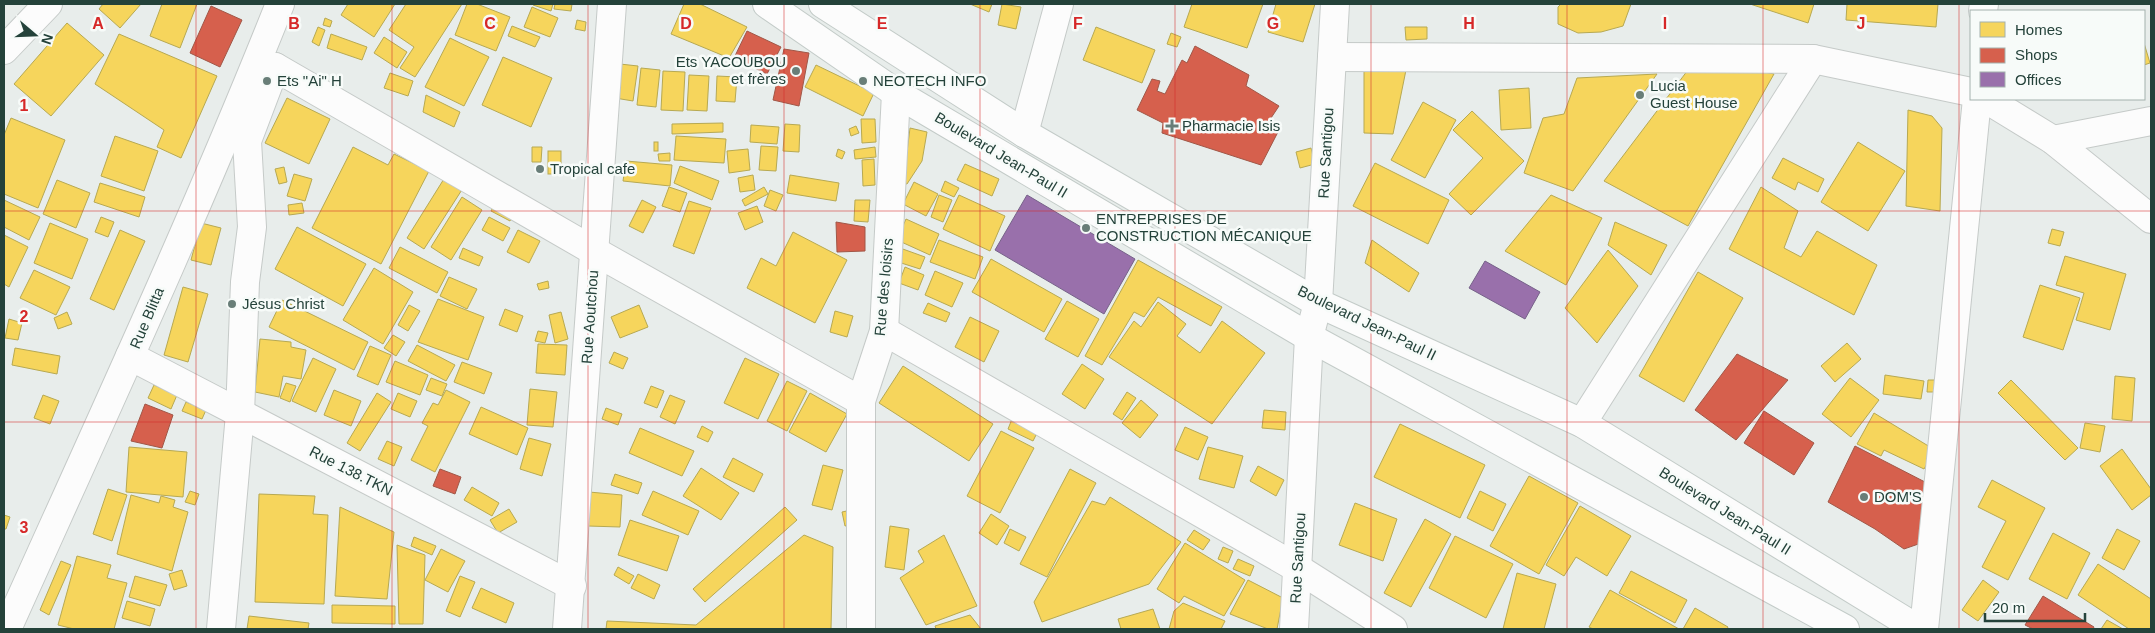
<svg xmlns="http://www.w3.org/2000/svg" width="2155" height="633" viewBox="0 0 2155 633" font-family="Arial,sans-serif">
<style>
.homes{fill:#f6d55c;stroke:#b7a952}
.shops{fill:#d6604d;stroke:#a15747}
.offices{fill:#9970ab;stroke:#766289}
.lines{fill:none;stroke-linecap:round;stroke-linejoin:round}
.street-casing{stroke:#c5cac8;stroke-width:30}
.secondary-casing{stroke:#c3cbc8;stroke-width:30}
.street{stroke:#fcfcfc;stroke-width:28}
.secondary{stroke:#fcfcfc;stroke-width:28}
.grid{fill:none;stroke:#d62828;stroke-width:1;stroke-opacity:0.55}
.poi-dot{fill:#697e78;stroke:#f7fbf9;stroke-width:2}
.labels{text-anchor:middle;stroke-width:5;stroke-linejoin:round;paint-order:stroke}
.poi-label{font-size:15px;fill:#24423a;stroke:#f7fbf9;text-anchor:start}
.street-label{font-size:15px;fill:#24423a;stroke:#f7fbf9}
.grid-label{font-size:16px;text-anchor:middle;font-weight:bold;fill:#d62828;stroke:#f7fbf9;stroke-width:5;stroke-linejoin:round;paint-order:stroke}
</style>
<rect width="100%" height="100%" fill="#e8edeb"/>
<g class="homes">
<path d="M103,4h38l-21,24 -21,-19z"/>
<path d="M162,4h35l-17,44 -30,-12z"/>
<path d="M348,4h47l-21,33 -33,-22z"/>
<path d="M406,4h56l-47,73 -15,-9 14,-21 -25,-17z"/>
<path d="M467,4h10l33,13 -14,34 -41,-16z"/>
<path d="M533,4h20l-2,7 -18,-6z"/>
<path d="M555,4h17l-1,7 -17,-2z"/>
<path d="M684,4h16l47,23 -18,31 -58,-24z"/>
<path d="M970,4h22l-3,8z"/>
<path d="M1002,4l19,3 -5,22 -18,-4z"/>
<path d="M1192,4h71l-16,44 -63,-21z"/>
<path d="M1276,4h39l-12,38 -35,-10z"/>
<path d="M1561,4h70l-8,22 -22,6 -23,1 -20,-9v-17z"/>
<path d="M1750,4h64l-6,19z"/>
<path d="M1847,4h91l-2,23 -90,-7z"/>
<path d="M532,7l26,11 -8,19 -26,-10z"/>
<path d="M325,18l7,3 -2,6 -7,-2z"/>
<path d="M577,20l9,2 -1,9 -10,-2z"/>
<path d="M67,23l37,32 -53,61 -37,-32z"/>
<path d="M512,26l28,11 -5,10 -27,-11z"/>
<path d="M318,27l7,3 -6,16 -7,-4z"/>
<path d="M1096,27l59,23 -13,33 -59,-23z"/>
<path d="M1405,27h22v12l-21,1z"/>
<path d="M1171,33l10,4 -4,10 -10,-3z"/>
<path d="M119,34l98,42 -36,82 -24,-11 7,-17 -69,-46z"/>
<path d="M331,34l36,13 -5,13 -35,-12z"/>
<path d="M384,37l23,15 -10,16 -23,-15z"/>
<path d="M450,38l39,19 -25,49 -39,-19z"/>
<path d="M2144,43l6,20 -6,2z"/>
<path d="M503,57l49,21 -21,49 -49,-22z"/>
<path d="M1697,58l77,16 -86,152 -84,-45z"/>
<path d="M620,64l18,2 -5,35 -18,-3z"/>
<path d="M816,65l58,28 -11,23 -58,-29z"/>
<path d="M641,68l19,2 -4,37 -19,-2z"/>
<path d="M1364,68l42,2 -13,64 -29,-1z"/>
<path d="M663,71l22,1 -2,39 -22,-1z"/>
<path d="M390,73l23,8 -5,15 -24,-8z"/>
<path d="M1657,74l-84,117 -49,-18 19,-55 21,-4 13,-36z"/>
<path d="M689,75l20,1 -2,35 -20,-1z"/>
<path d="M717,76l20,1 -2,25 -19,-1z"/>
<path d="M1529,88l2,40 -30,2 -2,-40z"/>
<path d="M426,95l34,17 -6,15 -31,-15z"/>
<path d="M287,98l43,21 -21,45 -44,-21z"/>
<path d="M1423,102l33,18 -31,58 -34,-18z"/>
<path d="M1908,110l24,6 10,12 -2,83 -34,-5z"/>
<path d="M1472,111l52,50 -53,54 -22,-21 34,-36 -30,-28z"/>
<path d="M11,118l54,22 -27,68 -34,-14v-59z"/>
<path d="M861,119h14l1,23 -14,1z"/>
<path d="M723,123v9l-51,2v-10z"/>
<path d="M785,124l15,1 -1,27 -16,-1z"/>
<path d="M751,125l28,2 -2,17 -27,-2z"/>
<path d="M856,126l3,7 -8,3 -2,-7z"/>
<path d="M910,128l17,4 -5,29 -15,23 -12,-2 12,-30z"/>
<path d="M115,136l43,15 -14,40 -43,-15z"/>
<path d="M676,136l50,3 -2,24 -50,-3z"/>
<rect x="654" y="142" width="4" height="9"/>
<path d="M1858,142l47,29 -37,60 -47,-29z"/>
<path d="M761,146l17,1 -2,24 -17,-1z"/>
<path d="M353,147l35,18 6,-11 35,17 -48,93 -69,-36z"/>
<path d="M532,147h10l-1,15h-9z"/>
<path d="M875,147l1,10 -21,2 -1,-9z"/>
<path d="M1311,148l4,16 -15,4 -4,-16z"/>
<path d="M748,149l2,21 -21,3 -2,-22z"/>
<path d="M838,149l7,3 -3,7 -6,-3z"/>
<rect x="548" y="151" width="13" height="23"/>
<path d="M670,153v8h-11l-1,-7z"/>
<path d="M1783,158l41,21 -6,13 -20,-10 -3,8 -23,-12z"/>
<path d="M874,159l1,26 -12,1 -1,-26z"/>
<path d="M626,161l46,4 -2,21 -47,-5z"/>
<path d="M1375,163l74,37 -21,44 -75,-38z"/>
<path d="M965,164l34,15 -7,17 -35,-16z"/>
<path d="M680,166l39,15 -7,19 -38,-17z"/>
<path d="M284,167l3,15 -8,2 -4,-15z"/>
<path d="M294,174l18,5 -7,22 -18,-5z"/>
<path d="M447,174l18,11 -41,64 -17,-11z"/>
<path d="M753,175l2,15 -15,2 -2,-14z"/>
<path d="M790,175l49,8 -3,18 -49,-8z"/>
<path d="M57,180l33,13 -14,35 -33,-14z"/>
<path d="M945,181l14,7 -5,9 -13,-6z"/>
<path d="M914,182l24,12 -12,22 -23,-12z"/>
<path d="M100,183l45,14 -6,20 -45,-15z"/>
<path d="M669,187l18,6 -7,19 -18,-6z"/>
<path d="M764,187l4,7 -23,12 -3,-6z"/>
<path d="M1761,187l37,24 -14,37 17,9 16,-26 60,34 -23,50 -125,-66z"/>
<path d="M770,190l13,5 -7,16 -12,-5z"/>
<path d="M939,195l13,5 -9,22 -12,-5z"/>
<path d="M959,195l46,21 -15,35 -47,-22z"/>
<path d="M1551,195l51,23 -36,67 -61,-34z"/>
<path d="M462,197l20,13 -31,50 -20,-13z"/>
<path d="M498,198l19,10 -7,13 -19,-10z"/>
<path d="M4,200l36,17 -11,23 -25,-13z"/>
<path d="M642,200l14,7 -13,26 -14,-7z"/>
<path d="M855,200h15l-2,22 -14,-1z"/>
<path d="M689,201l22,7 -17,46 -21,-8z"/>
<path d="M302,203l2,10 -15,2 -1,-10z"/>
<path d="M757,206l6,16 -18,8 -7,-17z"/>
<path d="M101,217l13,5 -6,15 -13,-5z"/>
<path d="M489,217l21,11 -7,13 -21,-11z"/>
<path d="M906,219l33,15 -9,21 -33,-15z"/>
<path d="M1615,222l52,23 -16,30 -43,-30z"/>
<path d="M50,223l38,16 -16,40 -38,-16z"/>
<path d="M201,223l20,5 -10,37 -20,-5z"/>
<path d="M297,227l69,37 -23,42 -68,-37z"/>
<path d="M2052,229l12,3 -4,14 -12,-3z"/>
<path d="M120,230l25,11 -31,69 -24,-11z"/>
<path d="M518,230l22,11 -11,22 -22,-11z"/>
<path d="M793,232l54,28 -32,63 -68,-35 14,-30 15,8z"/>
<path d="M4,235l24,12 -19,40 -5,-3z"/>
<path d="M939,240l44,17 -8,22 -45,-17z"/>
<path d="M1372,240l47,33 -10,19 -44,-29z"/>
<path d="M400,247l48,25 -11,21 -48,-25z"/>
<path d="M463,248l20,9 -4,9 -20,-8z"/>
<path d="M900,248l25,9 -5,12 -25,-8z"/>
<path d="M1608,250l30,36 -41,57 -32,-35z"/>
<path d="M2065,256l61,18 -16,56 -34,-10 8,-27 -28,-8z"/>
<path d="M991,259l71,40 -18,33 -72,-40z"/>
<path d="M1138,260l84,47 -11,19 -53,-29 -14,20 -10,-5 -32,53 -17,-9z"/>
<path d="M905,267l19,8 -6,15 -19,-7z"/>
<path d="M374,268l39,24 -30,52 -40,-24z"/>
<path d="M34,270l36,17 -14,28 -36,-17z"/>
<path d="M935,271l28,12 -11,24 -27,-12z"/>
<path d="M1698,272l45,26 -59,104 -45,-26z"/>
<path d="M449,277l28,12 -10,20 -27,-13z"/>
<path d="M548,281l1,7 -10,2 -2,-6z"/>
<path d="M2040,285l40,13 -17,52 -40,-13z"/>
<path d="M183,287l25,7 -20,68 -24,-7z"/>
<path d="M438,299l46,18 -16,43 -50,-18z"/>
<path d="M282,300l86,42 -14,28 -85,-43z"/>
<path d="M1067,301l32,18 -21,38 -33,-18z"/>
<path d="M1158,302l28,22 -9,12 23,17 22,-32 43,32 -53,71 -103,-67 25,-36 7,6z"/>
<path d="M928,303l22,10 -4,9 -23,-9z"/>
<path d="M409,305l11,6 -12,20 -10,-6z"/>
<path d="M639,305l9,22 -28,11 -9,-21z"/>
<path d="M505,309l18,7 -6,16 -18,-7z"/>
<path d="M835,311l18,5 -6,21 -17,-5z"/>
<path d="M67,312l5,12 -14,5 -4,-11z"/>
<path d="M561,312l7,27 -13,4 -6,-28z"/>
<path d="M970,317l29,14 -15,31 -29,-15z"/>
<path d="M9,319l13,4 -4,17 -13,-2z"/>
<path d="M538,331l10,2 -3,10 -10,-2z"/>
<path d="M393,335l12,7 -9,14 -12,-8z"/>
<path d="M260,339l31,3v5l15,3 -5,29 -18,-3 -4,21 -24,-5z"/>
<path d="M1847,343l14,16 -26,23 -14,-16z"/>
<path d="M538,344l29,1 -2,30 -29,-2z"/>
<path d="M417,345l38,20 -9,16 -38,-20z"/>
<path d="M370,346l21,9 -13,30 -21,-9z"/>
<path d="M15,348l45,8 -3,18 -45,-9z"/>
<path d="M614,352l14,6 -5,11 -14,-6z"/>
<path d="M313,358l23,11 -20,43 -24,-11z"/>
<path d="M745,358l34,16 -21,45 -34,-16z"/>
<path d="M395,361l33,14 -8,20 -34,-13z"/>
<path d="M462,362l30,11 -8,21 -30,-12z"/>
<path d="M1082,364l22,15 -19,30 -23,-15z"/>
<path d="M903,366l90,58 -24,37 -90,-58z"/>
<path d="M1885,375l39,6 -3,18 -38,-5z"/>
<path d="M2115,376l20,2 -3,43 -20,-2z"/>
<path d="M431,378l16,6 -5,12 -16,-6z"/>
<path d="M1850,378l29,22 -28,37 -29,-23z"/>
<path d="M1928,380h10v12h-11z"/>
<path d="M2011,380l67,68 -13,12 -67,-67z"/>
<path d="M787,381l20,10 -20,40 -20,-10z"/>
<path d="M286,383l10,3 -6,16 -10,-4z"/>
<path d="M154,385l23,10 -6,14 -23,-11z"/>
<path d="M651,386l13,5 -7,17 -13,-5z"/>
<path d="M530,389l27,3 -4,35 -26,-2z"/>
<path d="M334,390l27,11 -10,25 -27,-11z"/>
<path d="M446,390l24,12 -35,70 -24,-12 17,-34 -6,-3 11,-20 5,2z"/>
<path d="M1127,392l9,6 -14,22 -9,-6z"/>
<path d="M377,393l14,9 -31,49 -13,-8z"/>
<path d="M398,393l19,8 -7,16 -19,-8z"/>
<path d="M810,393l37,21 -21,38 -37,-20z"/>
<path d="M43,395l16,6 -9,23 -16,-6z"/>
<path d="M670,395l15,6 -10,23 -15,-7z"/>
<path d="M1141,400l17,15 -18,23 -18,-15z"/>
<path d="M186,402l20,8 -4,9 -20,-8z"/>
<path d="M481,407l47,21 -11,27 -48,-21z"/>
<path d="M606,408l16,6 -4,11 -16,-6z"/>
<path d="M1264,410l22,2 -1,18 -23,-2z"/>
<path d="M1874,413l61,37 -11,19 -40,-19 -3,6 -24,-12z"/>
<path d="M1012,419l26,12 -5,10 -25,-12z"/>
<path d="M2085,423l20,3 -5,26 -20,-4z"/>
<path d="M1400,424l85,41 -25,53 -86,-41z"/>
<path d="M702,426l11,6 -5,10 -11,-5z"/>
<path d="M1185,427l23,10 -10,23 -23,-10z"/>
<path d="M640,428l54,23 -12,25 -53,-23z"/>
<path d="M1001,431l33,17 -34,65 -33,-17z"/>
<path d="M529,438l22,6 -9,32 -22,-7z"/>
<path d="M387,441l15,6 -8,19 -16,-7z"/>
<path d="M129,447l58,5 -4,45 -57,-5z"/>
<path d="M1208,447l35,9 -9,32 -35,-9z"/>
<path d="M2122,449l29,40v6l-19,15 -32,-44z"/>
<path d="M733,458l30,16 -9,18 -31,-15z"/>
<path d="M823,465l20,5 -11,40 -20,-5z"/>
<path d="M1258,466l26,14 -8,16 -26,-15z"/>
<path d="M701,468l38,25 -18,27 -38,-24z"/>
<path d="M1070,469l26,14 -49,94 -27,-13z"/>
<path d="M615,474l27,9 -4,11 -27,-9z"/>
<path d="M1529,476l49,27 -39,71 -49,-28z"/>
<path d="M1992,480l53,28 -37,72 -26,-13 24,-46 -28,-14z"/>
<path d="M472,487l27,16 -7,13 -28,-16z"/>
<path d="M108,489l19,6 -15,46 -19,-7z"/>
<path d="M190,491l9,3 -4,11 -10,-3z"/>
<path d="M653,491l46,20 -11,24 -46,-20z"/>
<path d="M1480,491l26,13 -13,27 -26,-13z"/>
<path d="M589,492l33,3 -2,32 -32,-1z"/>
<path d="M259,494l56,2 -2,18 15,1 -4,89 -69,-2z"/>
<path d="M131,495l28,8 2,-7 14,4 -2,7 15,5 -16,59 -55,-17z"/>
<path d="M1110,497l71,45 -32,42 -107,38 -8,-20 58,-101 13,4z"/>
<path d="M1355,503l42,16 -14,42 -44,-16z"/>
<path d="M1580,506l51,30 -24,40 -31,-19 -12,19 -18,-11z"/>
<path d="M340,507l54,25 -7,67 -52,-3z"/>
<path d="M785,507l12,13 -92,82 -12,-13z"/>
<path d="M509,509l8,13 -19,11 -8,-13z"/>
<path d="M851,510l3,14 -9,2 -3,-14z"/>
<path d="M991,514l18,12 -12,19 -18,-12z"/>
<path d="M4,515l6,2 -4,12h-2z"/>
<path d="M1425,519l26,15 -40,73 -27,-14z"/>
<path d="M630,520l49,16 -12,35 -49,-16z"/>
<path d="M890,526l19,3 -5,41 -19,-3z"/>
<path d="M1010,529l16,8 -7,14 -15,-8z"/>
<path d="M2117,529l23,12 -16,29 -22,-12z"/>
<path d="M1194,530l16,10 -7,10 -16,-10z"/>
<path d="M2053,533l37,20 -23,46 -38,-20z"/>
<path d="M804,535l29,12 -2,82h-225l1,-8 89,4z"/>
<path d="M944,535l33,71 -51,19 -26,-47 24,-16 -6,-11z"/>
<path d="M1455,536l58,28 -27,54 -57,-30z"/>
<path d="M414,537l22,9 -4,9 -21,-9z"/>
<path d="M1185,543l60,37 -21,36 -40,-20 -5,7 -22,-14z"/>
<path d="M397,545l28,10 -2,69h-24z"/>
<path d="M1223,547l10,4 -5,12 -10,-4z"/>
<path d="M441,549l24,12 -17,31 -23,-12z"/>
<path d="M77,556l34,9 -4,13 20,5 -13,46h-40l-16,-4z"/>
<path d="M1238,559l16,7 -4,10 -17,-7z"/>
<path d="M61,561l10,4 -22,50 -9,-5z"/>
<path d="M2098,564l53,35v30h-22l-51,-34z"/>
<path d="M618,567l16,9 -5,8 -15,-9z"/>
<path d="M182,570l5,16 -13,4 -5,-16z"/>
<path d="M1631,571l56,29 -12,23 -56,-30z"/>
<path d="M1517,573l39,11 -12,45h-41z"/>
<path d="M638,574l22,11 -6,14 -23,-11z"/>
<path d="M135,576l32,9 -7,21 -31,-9z"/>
<path d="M460,576l15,6 -15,35 -14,-6z"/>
<path d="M1248,580l35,18 -6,31h-9l-38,-15z"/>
<path d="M1983,580l16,12 -21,29 -16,-11z"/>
<path d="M481,588l33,15 -8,20 -34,-15z"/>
<path d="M1610,590l69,39h-86l-4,-2z"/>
<path d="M127,601l28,8 -5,17 -28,-8z"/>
<path d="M1183,603l42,18 -4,8h-52l5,-18z"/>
<path d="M332,605l63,1v18l-63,-1z"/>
<path d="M1695,608l33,19 -1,2h-44z"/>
<path d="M1153,609l7,20h-39l-3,-10z"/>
<path d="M970,615l11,14h-45l-1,-3z"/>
<path d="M249,616l60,7 -1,6h-61z"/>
<path d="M2107,620l16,9h-22z"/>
</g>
<g class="shops">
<path d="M211,6l31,14 -22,47 -30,-14z"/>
<path d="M747,31l34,16 -14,27 -33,-16z"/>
<path d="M1195,46l54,29 -3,11 33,20 -10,15 10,9 -18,35 -99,-32 1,-10 -26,-13 15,-31 8,2 -3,10 8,3 17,-34 5,3z"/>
<path d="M784,49l25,4 -10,53 -26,-6z"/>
<path d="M836,222l29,5v24l-28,1z"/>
<path d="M1737,354l51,26 -52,60 -41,-30z"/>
<path d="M145,404l28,11 -11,33 -31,-7z"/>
<path d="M1764,411l50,32 -20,32 -50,-32z"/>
<path d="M1855,446l70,36 2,59 -23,8 -29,-20 -47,-27z"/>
<path d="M440,469l21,8 -6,17 -22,-8z"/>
<path d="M2043,596l51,31 -1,2h-60l-8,-4z"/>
</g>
<g class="offices">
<path d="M1027,195l108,64 -31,55 -109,-64z"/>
<path d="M1485,261l55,31 -15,27 -56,-31z"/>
</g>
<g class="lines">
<g class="street-casing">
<g id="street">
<path d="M1983,11l1,-7"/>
<path d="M4,50l44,-46"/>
<path d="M1332,57l481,2 158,33"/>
<path d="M256,66l19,1 319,184 267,150"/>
<path d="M1986,99l67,41 98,79"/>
<path d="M1024,133l35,-129"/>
<path d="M2053,140l98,-19"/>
<path d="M884,331l413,237 96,61"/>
<path d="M130,356l442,230"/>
<path d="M1582,423l231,-364"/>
<path d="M7,629c93,-207 189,-414 273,-625"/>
<path d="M221,629l19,-215 5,-132 7,-55 -5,-86 28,-74"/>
<path d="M567,629l45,-625"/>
<path d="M861,629v-228l23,-70 12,-238"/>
<path d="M1294,629l15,-292 9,-34 17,-299"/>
<path d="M1924,629l53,-530"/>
</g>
</g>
<g class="secondary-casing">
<g id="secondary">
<path d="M767,4l129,89 413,244 536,292"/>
<path d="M823,4l201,129 294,170 264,120 336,206"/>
</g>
</g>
<use href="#street" class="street"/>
<use href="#secondary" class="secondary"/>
</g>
<path class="grid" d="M196,4v625M392,4v625M588,4v625M784,4v625M980,4v625M1175,4v625M1371,4v625M1567,4v625M1763,4v625M1959,4v625M4,211h2147M4,422h2147"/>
<g class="poi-dot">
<circle cx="796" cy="71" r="5"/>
<circle cx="267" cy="81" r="5"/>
<circle cx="863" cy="81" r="5"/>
<circle cx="1640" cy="95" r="5"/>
<path d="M1169.5 118.5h5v5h5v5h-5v5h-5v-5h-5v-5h5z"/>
<circle cx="540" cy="169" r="5"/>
<circle cx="1086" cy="228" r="5"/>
<circle cx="232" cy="304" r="5"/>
<circle cx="1864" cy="497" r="5"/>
</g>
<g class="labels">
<g class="poi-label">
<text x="786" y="67" text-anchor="end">Ets YACOUBOU<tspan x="786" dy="17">et frères</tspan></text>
<text x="277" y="86">Ets "Ai" H</text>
<text x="873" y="86">NEOTECH INFO</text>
<text x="1650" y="91">Lucia<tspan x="1650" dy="17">Guest House</tspan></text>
<text x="1182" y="131">Pharmacie Isis</text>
<text x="550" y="174">Tropical cafe</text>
<text x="1096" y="224">ENTREPRISES DE<tspan x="1096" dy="17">CONSTRUCTION MÉCANIQUE</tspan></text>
<text x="242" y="309">Jésus Christ</text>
<text x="1874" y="502">DOM'S</text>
</g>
<g class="street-label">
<text transform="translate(1326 153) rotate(-87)" y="5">Rue Santigou</text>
<text transform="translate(1001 155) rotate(31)" y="5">Boulevard Jean-Paul II</text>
<text transform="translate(884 287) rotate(-85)" y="5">Rue des loisirs</text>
<text transform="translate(590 317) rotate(-86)" y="5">Rue Aoutchou</text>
<text transform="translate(147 318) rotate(-67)" y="5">Rue Blitta</text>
<text transform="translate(1367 323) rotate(26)" y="5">Boulevard Jean-Paul II</text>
<text transform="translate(351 471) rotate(27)" y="5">Rue 138.TKN</text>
<text transform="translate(1725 511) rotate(32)" y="5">Boulevard Jean-Paul II</text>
<text transform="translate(1298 558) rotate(-87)" y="5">Rue Santigou</text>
</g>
</g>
<g class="grid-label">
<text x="98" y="29">A</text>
<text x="294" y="29">B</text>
<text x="490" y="29">C</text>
<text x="686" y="29">D</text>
<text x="882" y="29">E</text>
<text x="1078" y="29">F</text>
<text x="1273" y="29">G</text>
<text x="1469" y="29">H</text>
<text x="1665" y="29">I</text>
<text x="1861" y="29">J</text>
<text x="24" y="111">1</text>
<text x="24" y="322">2</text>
<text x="24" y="533">3</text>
</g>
<rect width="2155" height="633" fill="none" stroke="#24423a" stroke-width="10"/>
<rect x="1970" y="10" width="175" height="90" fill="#f7fbf9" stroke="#a3b1ad"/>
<rect x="1980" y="22" width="25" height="15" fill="#f6d55c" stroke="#a3b1ad"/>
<text x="2015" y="35" font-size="15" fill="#24423a">Homes</text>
<rect x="1980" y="48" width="25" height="15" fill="#d6604d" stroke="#a3b1ad"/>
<text x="2015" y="60" font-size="15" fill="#24423a">Shops</text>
<rect x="1980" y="72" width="25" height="15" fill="#9970ab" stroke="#a3b1ad"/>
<text x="2015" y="85" font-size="15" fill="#24423a">Offices</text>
<g transform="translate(35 35) rotate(109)" stroke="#f7fbf9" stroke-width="4" paint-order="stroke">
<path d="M0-4L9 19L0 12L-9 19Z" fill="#24423a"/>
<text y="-8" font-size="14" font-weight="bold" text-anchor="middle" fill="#24423a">N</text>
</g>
<path d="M1985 613v8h100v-8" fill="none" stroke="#24423a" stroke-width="2.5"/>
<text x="1992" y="613" font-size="15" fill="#24423a" stroke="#f7fbf9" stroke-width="4" paint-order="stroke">20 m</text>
</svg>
